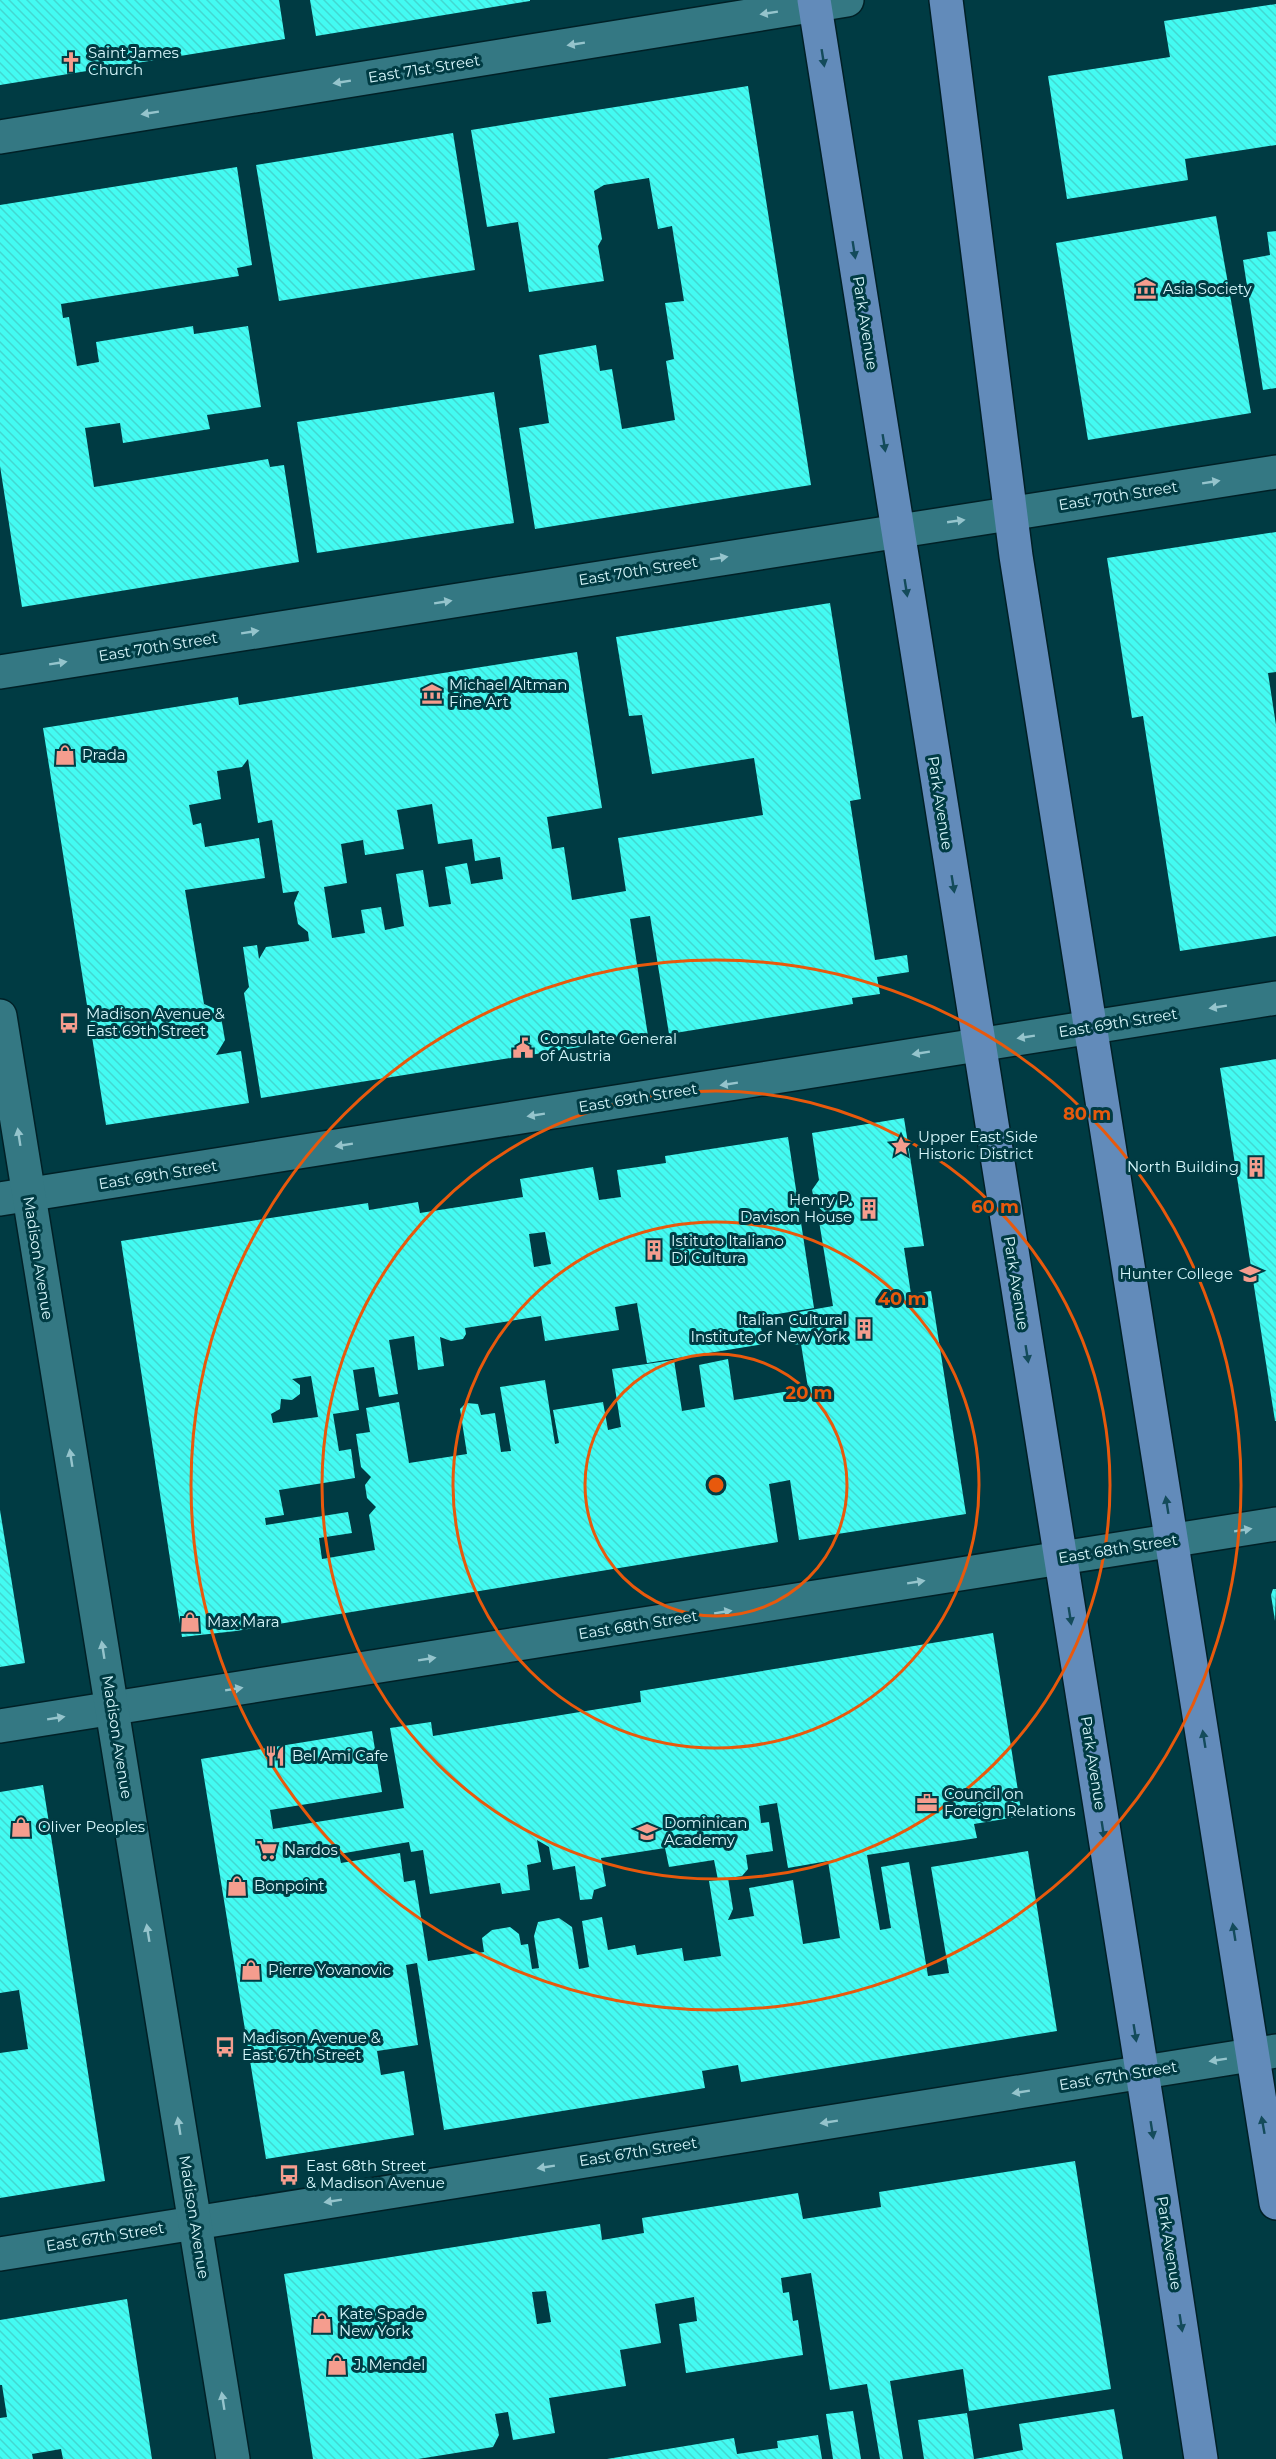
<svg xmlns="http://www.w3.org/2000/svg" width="1276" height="2459" viewBox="0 0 1276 2459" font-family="Montserrat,sans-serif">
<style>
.building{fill:url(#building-back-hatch);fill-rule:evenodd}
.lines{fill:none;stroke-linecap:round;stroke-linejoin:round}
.street-casing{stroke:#002026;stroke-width:36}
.secondary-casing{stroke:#002026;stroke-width:36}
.primary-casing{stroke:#002026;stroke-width:36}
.street{stroke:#347883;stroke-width:33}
.secondary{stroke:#347883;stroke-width:33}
.primary{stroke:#628bba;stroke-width:33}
.oneway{fill:#95c4cc}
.oneway2{fill:#144b5b}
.ring{fill:none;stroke:#e8590c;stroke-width:3}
.labels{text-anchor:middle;stroke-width:6;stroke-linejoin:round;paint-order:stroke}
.poi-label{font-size:15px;fill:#d6f7fc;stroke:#003b43;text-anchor:start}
.street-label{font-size:15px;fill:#d6f7fc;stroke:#003b43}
.centre{fill:#e8590c;stroke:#003b43;stroke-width:3}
.ring-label{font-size:18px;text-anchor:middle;font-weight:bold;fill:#e8590c;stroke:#003b43;stroke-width:6;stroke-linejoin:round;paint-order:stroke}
</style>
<defs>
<pattern id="building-back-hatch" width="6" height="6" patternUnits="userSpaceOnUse" patternTransform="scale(1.5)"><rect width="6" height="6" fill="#43fbf2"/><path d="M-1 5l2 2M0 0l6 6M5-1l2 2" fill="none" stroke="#42d8d1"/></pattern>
</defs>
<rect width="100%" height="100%" fill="#003b43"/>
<g class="building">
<path d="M0,0h279l6,39 -285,46z"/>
<path d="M310,0h220v1l-214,35z"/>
<path d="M1276,4v141l-91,14 3,21 -121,19 -19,-123 122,-19 -6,-36z"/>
<path d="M748,86l63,399 -276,44 -16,-101 30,-5 -10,-68 57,-10 4,26 12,-2 10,60 53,-9 -9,-59 8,-2 -9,-56 19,-2 -12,-75 -14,3 -9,-51 -45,7 -10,6 8,48 -4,7 6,35 -75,11 -11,-70 -31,5 -16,-97z"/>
<path d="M453,133l22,137 -196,31 -23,-136z"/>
<path d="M237,167l15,98 -15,3 2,8 -178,28 2,14 6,-1 8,49 22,-4 -3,-20 97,-16 1,8 54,-8 13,81 -54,8 3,14 -87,14 -3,-20 -35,5 9,59 174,-28 2,8 14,-2 15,97 -277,45 -22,-141v-261z"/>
<path d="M1216,216l35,197 -163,27 -32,-197z"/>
<path d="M1276,231v157l-13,2 -20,-130 27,-5 -3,-23z"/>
<path d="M494,392l20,131 -197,30 -20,-131z"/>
<path d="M1276,532v140l-8,1 8,52v211l-96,15 -37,-235 -11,2 -25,-160z"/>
<path d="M830,603l31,196 -11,2 25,159 32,-5 2,17 -32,5 3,17 -28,4 1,6 -184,30 -19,-118 -20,3 18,117 -387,62 -17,-105 5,-6 -6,-40 14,-2 2,14 7,-12 43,-6 -1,-9 -10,-8 -4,-21 5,-12 -16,2 -11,-73 -14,3 -10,-64 -6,8 -25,4 4,28 -32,6 4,20 8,-2 4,24 54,-9 6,40 -80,12 19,114 16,7 5,29 -9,15 25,-4 8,52 -143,22 -63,-397 195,-31 1,8 338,-53 25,156 -55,9 5,32 12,-2 8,53 54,-9 -8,-53 145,-23 -9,-57 -102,16 -10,-59 -13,1 -13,-79zM432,804l6,40 34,-5 3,22 25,-4 3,22 -32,5 -4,-21 -22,4 6,37 -22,3 -6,-37 -27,4 8,52 -19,4 -4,-23 -20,3 4,23 -33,5 -8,-51 23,-4 -6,-39 22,-4 2,15 39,-6 -7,-39z"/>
<path d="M1276,1059v362h-1l-55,-353z"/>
<path d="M904,1118l20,128 -20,2 7,46 20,-3 35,223 -167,26 -9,-60 -21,4 9,58 -542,89 -54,6 -61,-396 247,-38 1,7 49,-8 2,11 103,-16 -3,-18 73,-12 6,33 22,-3 -4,-27 49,-7 -1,-7 123,-19 26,171 -55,9 5,27 -117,19 -10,-60 -22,4 4,23 -74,11 -4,-25 -76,12 1,6 -3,5 -12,2 -11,-4 4,29 -26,4 -4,-34 -25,4 9,54 -19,3 -5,-30 -21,3 6,40 -26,4 6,37 12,-2 4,29 -76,12 5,25 -19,3 1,7 82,-13 4,21 -33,5 3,21 53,-9 -6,-35 7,-8 -9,-9 -2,-13 6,-8 -10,-10 -5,-33 14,-2 -4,-24 33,-6 10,61 58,-9 -7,-45 6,-6 12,1 3,11 14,-2 6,39 10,-1 -11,-64 45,-7 10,64 4,-1 -6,-33 50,-8 5,28 13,-3 -9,-58 62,-9 8,51 23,-4 -6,-42 29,-6 6,41 74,-12 -7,-44 -8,1 -5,-31 45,-8 -14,-85 6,-8 -10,-9 -3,-14 7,-10 -7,-47zM545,1232l6,32 -17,3 -5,-33zM311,1376l7,41 -45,6 -2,-9 9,-5 1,-10 11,1 8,-6v-9l-8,-6z"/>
<path d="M0,1510l25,153 -25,4z"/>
<path d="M1273,1589h3l-1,32 -4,-26z"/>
<path d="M993,1633l29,183 -48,8 3,14 -110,17 13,75 11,-2 -10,-61 28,-5 19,114 21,-3 -18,-106 97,-16 29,180 -316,51 -3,-17 -36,6 3,17 -261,42 -27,-167 -11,2 12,80 -41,6 4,24 23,-4 10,64 -148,24 -65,-400 171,-28 10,61 -112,18 3,19 131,-21 -14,-80 41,-6 2,14 42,-7 166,-27 -1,-11zM777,1803l11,65 40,-7 12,77 -37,6 -10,-64 -44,8 5,28 -26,4 5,-11 -5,-31 14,-2 6,-7 -2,-14 27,-4 -4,-29 -8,1 -2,-17zM537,1840l12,7 4,23 22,-4 5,34 12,-1 2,-9 12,-4 -5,-28 64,-10 4,19 45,-7 4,20 -9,1 12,75 -37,5 -2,-13 -45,7 -2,-10 -27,5 -6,-33 -20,4 7,46 -10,2 -7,-42 -13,-9 -21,4 -4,14 5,32 -7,1 -4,-25 -7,1 -2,-11 -9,-7 -18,3 -10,8 2,14 -56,9 -13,-81 -11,2 -4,-29 -59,10 -2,-9 70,-12 2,10 12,-2 7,44 70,-11 2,11 28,-4 -3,-25 14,-3z"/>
<path d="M43,1785l62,396 -105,17v-145l28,-4 -9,-59 -19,3v-201z"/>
<path d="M1075,2161l36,228 -142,22 -6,-42 -73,12 13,78h-23l-13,-75 -37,6 -19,-117 -30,5 2,15 6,-1 4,29 5,-1 5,35 -117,18 -7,-49 18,-3 -3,-24 -39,7 6,39 -41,7 6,36 -77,12 6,35 -42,7 -5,-28 -13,2 4,21 -6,12 -75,12h-105l-29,-185 316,-50 2,16 42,-7 -2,-15 156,-25 5,26 78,-12 -2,-15zM546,2291l5,31 -14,2 -5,-32z"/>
<path d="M127,2299l25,160h-89l-2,-10 -29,5 1,5h-33v-41l7,-1 -5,-32h-2v-65z"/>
<path d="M1114,2409l9,50h-148l48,-9 -4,-26z"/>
<path d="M853,2411l8,48h-28l-7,-45z"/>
<path d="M967,2413l7,46h-50l-6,-39z"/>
<path d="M818,2435l4,24h-215l127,-21 3,16 41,-6 -1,-7z"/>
</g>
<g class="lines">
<g class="street-casing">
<g id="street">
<path d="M0,137l847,-137"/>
<path d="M0,672l1276,-200"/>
<path d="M0,1199l1276,-201"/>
<path d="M0,1726l1276,-202"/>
<path d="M0,2254l1276,-203"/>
</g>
</g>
<g class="secondary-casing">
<path id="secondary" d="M0,1016l233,1443"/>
</g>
<g class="primary-casing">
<g id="primary">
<path d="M814,0l336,2122 51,337"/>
<path d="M946,0l70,556 260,1647"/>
</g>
</g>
<use href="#street" class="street"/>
<use href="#secondary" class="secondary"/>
<use href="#primary" class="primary"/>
</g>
<defs><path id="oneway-solid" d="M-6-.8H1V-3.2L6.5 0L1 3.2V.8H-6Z" transform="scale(1.5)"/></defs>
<g class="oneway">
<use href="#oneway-solid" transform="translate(769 13) rotate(171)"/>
<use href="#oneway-solid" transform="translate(576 44) rotate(171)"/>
<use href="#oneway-solid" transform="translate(342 82) rotate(171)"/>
<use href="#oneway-solid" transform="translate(150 113) rotate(171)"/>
<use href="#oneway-solid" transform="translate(1211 482) rotate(-9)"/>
<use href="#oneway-solid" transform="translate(956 521) rotate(-8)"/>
<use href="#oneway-solid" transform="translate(719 558) rotate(-9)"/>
<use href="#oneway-solid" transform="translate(443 602) rotate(-9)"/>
<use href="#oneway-solid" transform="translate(250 632) rotate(-9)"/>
<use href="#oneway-solid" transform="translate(58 663) rotate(-9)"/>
<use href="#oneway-solid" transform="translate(1218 1007) rotate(171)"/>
<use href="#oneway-solid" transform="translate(1026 1037) rotate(171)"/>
<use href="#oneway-solid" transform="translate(921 1053) rotate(171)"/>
<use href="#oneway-solid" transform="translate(729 1084) rotate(171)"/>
<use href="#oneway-solid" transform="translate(536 1115) rotate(171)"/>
<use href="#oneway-solid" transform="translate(19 1137) rotate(-99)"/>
<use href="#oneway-solid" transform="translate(344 1145) rotate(171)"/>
<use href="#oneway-solid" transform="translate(71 1458) rotate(-99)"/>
<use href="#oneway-solid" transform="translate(1243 1530) rotate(-9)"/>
<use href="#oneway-solid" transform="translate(916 1582) rotate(-9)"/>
<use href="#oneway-solid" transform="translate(723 1612) rotate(-9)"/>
<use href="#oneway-solid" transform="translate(103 1650) rotate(-99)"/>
<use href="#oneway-solid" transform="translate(427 1659) rotate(-9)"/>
<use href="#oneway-solid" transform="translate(234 1689) rotate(-9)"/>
<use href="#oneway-solid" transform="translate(56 1718) rotate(-9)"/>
<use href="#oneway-solid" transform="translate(148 1933) rotate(-99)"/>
<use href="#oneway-solid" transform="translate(1218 2060) rotate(171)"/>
<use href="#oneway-solid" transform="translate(1021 2092) rotate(171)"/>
<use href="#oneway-solid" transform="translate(829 2122) rotate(171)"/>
<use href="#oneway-solid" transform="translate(179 2126) rotate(-99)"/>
<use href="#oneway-solid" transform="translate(546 2167) rotate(171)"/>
<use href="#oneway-solid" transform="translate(333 2201) rotate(171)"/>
<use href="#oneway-solid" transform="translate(223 2401) rotate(-99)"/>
</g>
<g class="oneway2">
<use href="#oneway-solid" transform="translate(823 58) rotate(81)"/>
<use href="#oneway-solid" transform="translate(854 250) rotate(81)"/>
<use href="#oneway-solid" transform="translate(884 443) rotate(81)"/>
<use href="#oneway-solid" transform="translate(906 588) rotate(81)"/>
<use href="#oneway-solid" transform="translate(953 884) rotate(81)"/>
<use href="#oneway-solid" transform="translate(1027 1354) rotate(81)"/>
<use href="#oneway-solid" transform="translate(1167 1505) rotate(-99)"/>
<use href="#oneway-solid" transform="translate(1070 1616) rotate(81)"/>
<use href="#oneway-solid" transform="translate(1204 1739) rotate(-99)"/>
<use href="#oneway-solid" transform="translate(1103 1830) rotate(81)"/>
<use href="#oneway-solid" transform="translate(1234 1932) rotate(-99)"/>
<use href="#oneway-solid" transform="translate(1135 2033) rotate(81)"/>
<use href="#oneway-solid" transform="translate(1263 2125) rotate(-100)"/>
<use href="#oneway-solid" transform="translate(1152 2130) rotate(81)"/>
<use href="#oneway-solid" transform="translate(1181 2323) rotate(81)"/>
</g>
<g class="ring">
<circle cx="716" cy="1485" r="131"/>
<circle cx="716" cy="1485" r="263"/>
<circle cx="716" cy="1485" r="394"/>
<circle cx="716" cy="1485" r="525"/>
</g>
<defs>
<g id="church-bare" transform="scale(1.62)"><path d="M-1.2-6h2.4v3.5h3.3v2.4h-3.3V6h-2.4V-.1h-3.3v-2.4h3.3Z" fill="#f59d8e" stroke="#003b43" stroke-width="2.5" paint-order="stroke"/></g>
<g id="museum-bare" transform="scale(1.62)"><path d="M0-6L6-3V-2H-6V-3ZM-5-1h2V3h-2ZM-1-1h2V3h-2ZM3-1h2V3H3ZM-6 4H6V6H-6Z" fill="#f59d8e" stroke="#003b43" stroke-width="2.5" paint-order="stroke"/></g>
<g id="shop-bare" transform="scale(1.62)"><path d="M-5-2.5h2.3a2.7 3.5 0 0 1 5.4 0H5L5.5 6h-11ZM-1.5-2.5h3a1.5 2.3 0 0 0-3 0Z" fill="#f59d8e" stroke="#003b43" stroke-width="2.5" paint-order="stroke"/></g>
<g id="bus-bare" transform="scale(1.62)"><path d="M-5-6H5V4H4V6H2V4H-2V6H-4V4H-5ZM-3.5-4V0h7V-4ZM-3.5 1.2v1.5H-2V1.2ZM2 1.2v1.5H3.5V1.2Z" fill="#f59d8e" stroke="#003b43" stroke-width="2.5" paint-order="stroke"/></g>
<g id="civic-bare" transform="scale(1.62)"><path d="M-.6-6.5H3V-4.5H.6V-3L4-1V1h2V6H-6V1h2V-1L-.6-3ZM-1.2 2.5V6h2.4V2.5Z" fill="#f59d8e" stroke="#003b43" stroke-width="2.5" paint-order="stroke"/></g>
<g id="sight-bare" transform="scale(1.62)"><path d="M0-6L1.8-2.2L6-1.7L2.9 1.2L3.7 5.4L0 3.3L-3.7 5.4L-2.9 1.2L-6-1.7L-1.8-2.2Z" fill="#f59d8e" stroke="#003b43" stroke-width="2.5" paint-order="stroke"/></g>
<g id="building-bare" transform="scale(1.62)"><path d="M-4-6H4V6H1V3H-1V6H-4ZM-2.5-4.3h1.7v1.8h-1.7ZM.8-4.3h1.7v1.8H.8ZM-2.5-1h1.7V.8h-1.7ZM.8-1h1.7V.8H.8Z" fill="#f59d8e" stroke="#003b43" stroke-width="2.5" paint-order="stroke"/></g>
<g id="university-bare" transform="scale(1.62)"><path d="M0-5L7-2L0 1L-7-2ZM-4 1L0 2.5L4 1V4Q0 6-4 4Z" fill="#f59d8e" stroke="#003b43" stroke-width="2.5" paint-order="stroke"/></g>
<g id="restaurant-bare" transform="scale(1.62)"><path d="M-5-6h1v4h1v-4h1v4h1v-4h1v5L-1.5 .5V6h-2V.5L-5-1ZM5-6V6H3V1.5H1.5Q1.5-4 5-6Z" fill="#f59d8e" stroke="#003b43" stroke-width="2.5" paint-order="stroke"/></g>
<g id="office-bare" transform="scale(1.62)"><path d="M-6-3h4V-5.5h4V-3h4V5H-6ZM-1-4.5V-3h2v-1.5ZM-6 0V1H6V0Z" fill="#f59d8e" stroke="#003b43" stroke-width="2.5" paint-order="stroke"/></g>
<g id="school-bare" transform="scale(1.62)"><path d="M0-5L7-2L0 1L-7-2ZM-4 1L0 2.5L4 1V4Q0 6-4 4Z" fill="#f59d8e" stroke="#003b43" stroke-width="2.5" paint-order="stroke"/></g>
<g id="supermarket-bare" transform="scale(1.62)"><path d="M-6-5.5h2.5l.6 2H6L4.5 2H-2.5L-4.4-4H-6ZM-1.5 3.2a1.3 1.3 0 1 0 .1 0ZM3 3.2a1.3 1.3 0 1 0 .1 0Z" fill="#f59d8e" stroke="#003b43" stroke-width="2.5" paint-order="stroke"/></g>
</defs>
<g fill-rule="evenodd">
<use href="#church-bare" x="71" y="62"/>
<use href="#museum-bare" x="1146" y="289"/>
<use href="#museum-bare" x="432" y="694"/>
<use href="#shop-bare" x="65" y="755"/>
<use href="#bus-bare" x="69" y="1023"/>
<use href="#civic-bare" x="523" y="1048"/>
<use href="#sight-bare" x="901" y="1146"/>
<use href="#building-bare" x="1256" y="1167"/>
<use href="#building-bare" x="869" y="1209"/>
<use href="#building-bare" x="654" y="1250"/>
<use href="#university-bare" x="1250" y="1274"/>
<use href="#building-bare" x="864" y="1329"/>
<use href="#shop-bare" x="190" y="1622"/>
<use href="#restaurant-bare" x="275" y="1756"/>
<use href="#office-bare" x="927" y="1803"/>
<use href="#shop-bare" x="21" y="1827"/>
<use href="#school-bare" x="647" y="1832"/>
<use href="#supermarket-bare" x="267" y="1850"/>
<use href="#shop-bare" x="237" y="1886"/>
<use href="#shop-bare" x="251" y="1970"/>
<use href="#bus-bare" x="225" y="2047"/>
<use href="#bus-bare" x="289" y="2175"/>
<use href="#shop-bare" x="322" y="2323"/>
<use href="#shop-bare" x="337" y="2365"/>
</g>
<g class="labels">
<g class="poi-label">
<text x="88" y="58">Saint James<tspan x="88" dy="17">Church</tspan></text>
<text x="1163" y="294">Asia Society</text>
<text x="449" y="690">Michael Altman<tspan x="449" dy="17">Fine Art</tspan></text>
<text x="82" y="760">Prada</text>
<text x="86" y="1019">Madison Avenue &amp;<tspan x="86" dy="17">East 69th Street</tspan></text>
<text x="540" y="1044">Consulate General<tspan x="540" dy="17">of Austria</tspan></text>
<text x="918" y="1142">Upper East Side<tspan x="918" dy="17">Historic District</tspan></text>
<text x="1239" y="1172" text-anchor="end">North Building</text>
<text x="852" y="1205" text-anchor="end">Henry P.<tspan x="852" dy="17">Davison House</tspan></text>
<text x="671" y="1246">Istituto Italiano<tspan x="671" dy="17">Di Cultura</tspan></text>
<text x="1233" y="1279" text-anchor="end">Hunter College</text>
<text x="847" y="1325" text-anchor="end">Italian Cultural<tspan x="847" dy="17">Institute of New York</tspan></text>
<text x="207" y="1627">Max Mara</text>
<text x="292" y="1761">Bel Ami Cafe</text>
<text x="944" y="1799">Council on<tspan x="944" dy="17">Foreign Relations</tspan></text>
<text x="664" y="1828">Dominican<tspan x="664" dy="17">Academy</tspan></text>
<text x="38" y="1832">Oliver Peoples</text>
<text x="284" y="1855">Nardos</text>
<text x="254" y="1891">Bonpoint</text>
<text x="268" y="1975">Pierre Yovanovic</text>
<text x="242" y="2043">Madison Avenue &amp;<tspan x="242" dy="17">East 67th Street</tspan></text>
<text x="306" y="2171">East 68th Street<tspan x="306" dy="17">&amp; Madison Avenue</tspan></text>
<text x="339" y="2319">Kate Spade<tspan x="339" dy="17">New York</tspan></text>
<text x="354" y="2370">J. Mendel</text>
</g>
<g class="street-label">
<text transform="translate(424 69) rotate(-9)" y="5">East 71st Street</text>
<text transform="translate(865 323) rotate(81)" y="5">Park Avenue</text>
<text transform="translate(1118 496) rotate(-9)" y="5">East 70th Street</text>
<text transform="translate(638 571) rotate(-9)" y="5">East 70th Street</text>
<text transform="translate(158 647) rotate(-9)" y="5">East 70th Street</text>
<text transform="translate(940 803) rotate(81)" y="5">Park Avenue</text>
<text transform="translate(1118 1023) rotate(-9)" y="5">East 69th Street</text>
<text transform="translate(638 1098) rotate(-9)" y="5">East 69th Street</text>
<text transform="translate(158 1175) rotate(-9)" y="5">East 69th Street</text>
<text transform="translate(38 1258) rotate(81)" y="5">Madison Avenue</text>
<text transform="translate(1016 1283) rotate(81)" y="5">Park Avenue</text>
<text transform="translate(1118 1549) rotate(-9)" y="5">East 68th Street</text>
<text transform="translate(638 1625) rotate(-9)" y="5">East 68th Street</text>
<text transform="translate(117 1737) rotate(81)" y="5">Madison Avenue</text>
<text transform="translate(1093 1763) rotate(81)" y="5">Park Avenue</text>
<text transform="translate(1118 2076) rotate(-9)" y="5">East 67th Street</text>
<text transform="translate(638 2152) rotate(-9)" y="5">East 67th Street</text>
<text transform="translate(194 2217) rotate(81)" y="5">Madison Avenue</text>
<text transform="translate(105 2237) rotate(-9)" y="5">East 67th Street</text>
<text transform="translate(1169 2243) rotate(81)" y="5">Park Avenue</text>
</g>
</g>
<circle cx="716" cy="1485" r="9" class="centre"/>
<g class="ring-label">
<text x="1087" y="1120">80 m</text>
<text x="995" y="1213">60 m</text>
<text x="902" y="1305">40 m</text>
<text x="809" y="1399">20 m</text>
</g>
</svg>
